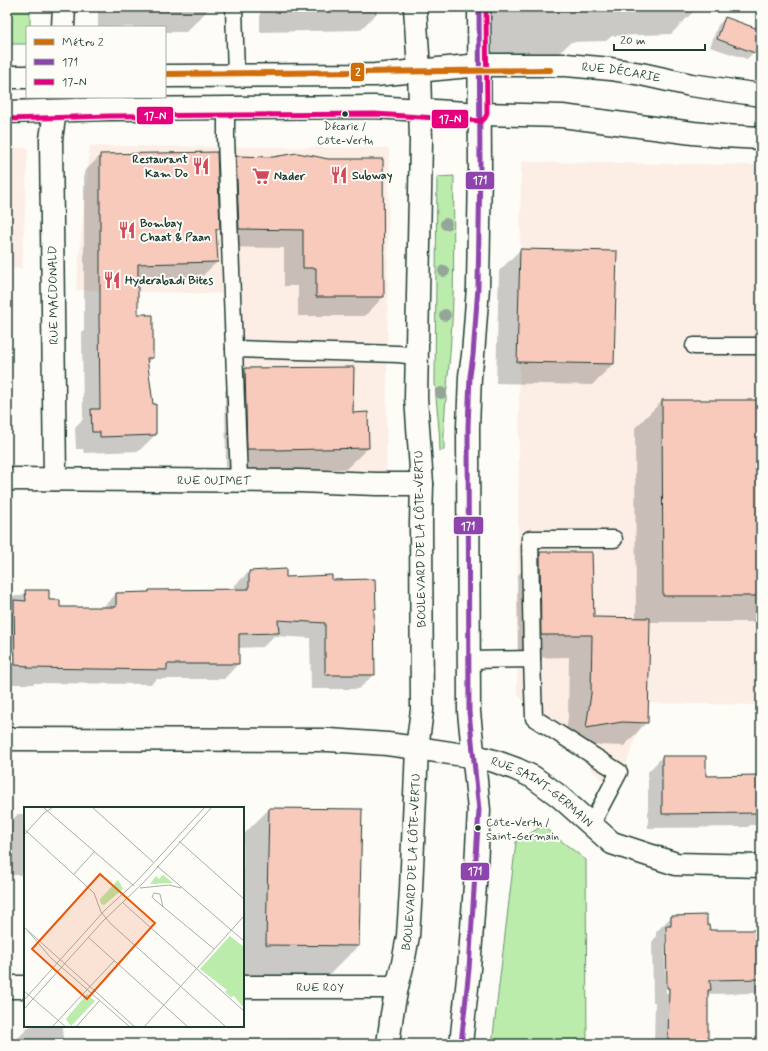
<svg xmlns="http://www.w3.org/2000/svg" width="768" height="1051" viewBox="0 0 768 1051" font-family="Mynerve,sans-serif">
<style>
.built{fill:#fcede5}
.green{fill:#bbecac;stroke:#6d9470}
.shadow{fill:#0003;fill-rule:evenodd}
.building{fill:#f8cabc;stroke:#1f3d34}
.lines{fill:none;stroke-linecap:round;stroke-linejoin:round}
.lane-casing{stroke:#1f3d34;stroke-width:19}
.street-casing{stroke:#1f3d34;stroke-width:25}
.secondary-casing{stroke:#1f3d34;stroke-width:25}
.lane{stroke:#fdfcf7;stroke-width:16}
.street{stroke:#fdfcf7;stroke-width:22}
.secondary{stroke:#fdfcf7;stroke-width:22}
.bus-1-casing{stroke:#fdfcf7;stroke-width:8}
.bus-2-casing{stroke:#fdfcf7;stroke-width:8}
.bus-1{stroke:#8e44ad;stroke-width:5}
.bus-2{stroke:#e5007d;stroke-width:5}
.metro-1-casing{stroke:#fdfcf7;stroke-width:9}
.metro-1{stroke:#d06d07;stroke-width:6}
.tree{fill:#94a699}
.bus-dot{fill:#1f3d34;stroke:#fdfcf7;stroke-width:1.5}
.labels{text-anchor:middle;stroke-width:4;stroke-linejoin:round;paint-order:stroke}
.bus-label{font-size:11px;fill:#1f3d34;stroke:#fdfcf7}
.street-label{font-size:12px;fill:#1f3d34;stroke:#fdfcf7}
.poi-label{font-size:12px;font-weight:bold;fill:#1f3d34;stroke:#fdfcf7;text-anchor:start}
.inset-road{fill:none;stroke:#a4b0a9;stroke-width:1}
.view{fill:#e8590c;fill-opacity:0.15;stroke:#e8590c;stroke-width:2}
.inset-edge{fill:none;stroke:#1f3d34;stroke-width:2}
.line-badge{stroke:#fdfcf7;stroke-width:1.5}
.badge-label{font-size:11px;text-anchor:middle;font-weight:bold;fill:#fff}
</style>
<rect width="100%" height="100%" fill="#fdfcf7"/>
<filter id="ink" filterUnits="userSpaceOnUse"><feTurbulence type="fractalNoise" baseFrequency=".025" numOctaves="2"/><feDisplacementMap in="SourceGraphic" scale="8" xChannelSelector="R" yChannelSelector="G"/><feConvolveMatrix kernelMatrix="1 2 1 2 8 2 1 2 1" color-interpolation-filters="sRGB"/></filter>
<g filter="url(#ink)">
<g class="built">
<path d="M90,146l299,2 -3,329 -145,-6 -12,-177 -153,-4z"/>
<path d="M7,148h21l-6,120 -15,1z"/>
<path d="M521,162l240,3v540l-112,-2 -34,90 -98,-99z"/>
</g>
<g class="green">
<path d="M7,7h23v20h-3v16l-1,1h-19z"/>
<path d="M454,176c-1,54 1,108 -3,162 -2,37 -8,74 -7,112l-4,1c0,-23 -4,-46 -5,-69l2,-205z"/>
<path d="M542,826l44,34 1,184h-95l24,-202z"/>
</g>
<g class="shadow">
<path d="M98,7h109v4l-21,21h-21v-5h-67z"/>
<path d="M260,7h117v6l-17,17 -100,2z"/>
<path d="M489,7h208v1l-26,26 -59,2 -6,5 -35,1 -12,11 -70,2z"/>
<path d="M725,18l36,13v2l-7,19 -7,7 -37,-12 8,-22z"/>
<path d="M101,155l116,22 20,-20 146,140 -18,19h-67v-30h-14v-38l-63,-1 -1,-19 -4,4 1,30 -17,16 -63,2v35l15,43 -5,5 8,72 -16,16 -55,2 -1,-4h-7l-1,-22 8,-8 -1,-87 2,-2v-158z"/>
<path d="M520,250l96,2 -3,112 -21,21 -96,-2 3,-112z"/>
<path d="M7,291h2v50l-2,2z"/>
<path d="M246,369l106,45 16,34 -22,21 -91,2v-1h-29l-1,-79z"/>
<path d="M662,401h99v221h-112l-2,100 -23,24 -26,-1 -35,5 5,-32 1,-61 -51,1 -1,-82 23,-23 53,65 43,1 -1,-191z"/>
<path d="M285,570v8l46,3 44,28 -2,2 1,63 -15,15h-48l-1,-51 -36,-2 -11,11 -25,1v16l-14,15h-67l-6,5 -117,-1 -1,1h-26v-88h14l5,-5 23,10 10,7h43l14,-14 31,-1 2,-2 85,-1v-4l15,-14z"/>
<path d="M662,757l43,20 56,-1v49h-11l-2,2 -100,1v-56z"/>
<path d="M269,809l89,137 -34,34 -81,-1v-144z"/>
<path d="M18,814h7v61h-18v-50z"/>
<path d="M671,917l35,9 3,5h52v62l-54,1v50h-114l61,-1 1,-41h-2l-1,-60 4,-5v-5zM665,930h2l1,63h-2z"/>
<path d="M30,1026h33v18h-48v-3z"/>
<path d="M320,1038l5,6h-85l5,-5z"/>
</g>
<g class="building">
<path d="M725,17l36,13v6l-6,17 -38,-14z"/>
<path d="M217,152l3,77h-4l2,33 -80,2v50h9l-1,1h7v43h-6l6,46h3v31l-56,2v-5h-8l-1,-23h9l-1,-95h1v-160z"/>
<path d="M297,153l17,3 14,3h55l1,138h-68v-29h-13v-38l-64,-1 -3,-73 37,1z"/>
<path d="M520,249l97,2 -3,113 -97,-2z"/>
<path d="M354,367l-1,46 15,-1 1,36 -93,2v-1h-29l-2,-81z"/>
<path d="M662,400h99v196h-98z"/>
<path d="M540,552h52l2,65 56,1 -2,105 -26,-1 -36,6 5,-34 1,-59h-51z"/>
<path d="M286,569v8l46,-2v5l43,-1 1,30h-2l1,66h-50v-52l-47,-3 1,13 -40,1v30h-72v6l-140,-2 1,-2 -13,-1 -1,-65 12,1 -1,-11h24v10h11v7h56v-14l33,-1v-2l100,-1v-18z"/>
<path d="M662,756h44v20l55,-1v38l-99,1z"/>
<path d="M269,808l93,1 -3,137 -93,-1z"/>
<path d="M707,915v10h2l1,5h51v49l-51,1 1,10h-3v54h-40l1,-56h-2l-1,-62h5v-10z"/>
</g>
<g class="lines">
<g class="lane-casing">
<g id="lane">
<path d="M234,7l2,69"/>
<path d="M226,108v30l13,342"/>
<path d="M694,346h67"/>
<path d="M234,349l164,5 18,2"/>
<path d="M532,659l-2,-120h84"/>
<path d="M470,660l62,-1 2,59 85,54 -28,53"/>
</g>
</g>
<g class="street-casing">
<g id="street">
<path d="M63,27l1,-20"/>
<path id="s1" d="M7,479l292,2 77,3h46"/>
<path d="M55,479l-4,-340 4,-28"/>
<path id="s2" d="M7,739l322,1 58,4 30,4 66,10 11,3 22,8 17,8 26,19 53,47 64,21 85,2"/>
<path d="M7,987h18"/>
<path id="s3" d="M243,987h154"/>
</g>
</g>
<g class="secondary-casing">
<g id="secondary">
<path id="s4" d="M165,76l210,-1 105,-10h86l45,4 30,5 50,11 70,10"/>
<path d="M7,77h20"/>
<path d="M7,112l102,-3 266,-2 105,7 82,2 131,17 30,3 38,2"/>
<path id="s5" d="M388,1044l4,-30 5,-27 6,-24 5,-27 3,-46 6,-142 5,-38 -1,-187 1,-39 -6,-86 5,-257 -2,-71 -4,-63"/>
<path d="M461,1044l8,-75 6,-84 4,-75 -10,-98 -1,-285 2,-51 3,-21 5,-68 2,-120 -1,-160"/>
</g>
</g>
<use href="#lane" class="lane"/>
<use href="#street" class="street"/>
<use href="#secondary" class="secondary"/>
<g class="bus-1-casing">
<path id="bus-1" d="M461,1044l8,-75 10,-159 -10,-98 -1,-285 2,-51 3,-21 5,-68 2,-120 -1,-160"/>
</g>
<g class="bus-2-casing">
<path id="bus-2" d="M7,119l102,-3 266,-2 107,7 3,-3 2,-4 -1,-107"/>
</g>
<use href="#bus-1" class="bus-1"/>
<use href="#bus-2" class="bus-2"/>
<g class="metro-1-casing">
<path id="metro-1" d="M165,74l385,-4"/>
</g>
<use href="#metro-1" class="metro-1"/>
</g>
<g class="tree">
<circle cx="446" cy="224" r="6"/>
<circle cx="444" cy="271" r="6"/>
<circle cx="445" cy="315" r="6"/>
<circle cx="441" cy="393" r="6"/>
</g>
</g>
<defs>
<g id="restaurant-bare" transform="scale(1.38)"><path d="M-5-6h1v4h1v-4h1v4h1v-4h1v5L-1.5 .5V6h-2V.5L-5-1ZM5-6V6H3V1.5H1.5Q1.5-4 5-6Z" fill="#d1495b" stroke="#fdfcf7" stroke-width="2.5" paint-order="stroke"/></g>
<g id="supermarket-bare" transform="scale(1.38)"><path d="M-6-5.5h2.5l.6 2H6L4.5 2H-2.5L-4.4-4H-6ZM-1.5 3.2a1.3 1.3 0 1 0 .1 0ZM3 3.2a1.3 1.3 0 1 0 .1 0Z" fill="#d1495b" stroke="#fdfcf7" stroke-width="2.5" paint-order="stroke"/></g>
</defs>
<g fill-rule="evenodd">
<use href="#restaurant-bare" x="201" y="166"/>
<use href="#restaurant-bare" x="339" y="175"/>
<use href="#supermarket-bare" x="261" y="176"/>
<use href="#restaurant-bare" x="127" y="230"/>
<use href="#restaurant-bare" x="112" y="280"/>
</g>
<g class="bus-dot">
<circle cx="345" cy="114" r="3.5"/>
<circle cx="478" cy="828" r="3.5"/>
</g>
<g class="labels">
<g class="bus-label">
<text x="345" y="130">Décarie /<tspan x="345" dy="14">Côte-Vertu</tspan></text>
<text x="486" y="826" text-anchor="start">Côte-Vertu /<tspan x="486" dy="14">Saint-Germain</tspan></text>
</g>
<g class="street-label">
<text dy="4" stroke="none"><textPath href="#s4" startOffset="457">RUE DÉCARIE</textPath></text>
<text transform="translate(53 295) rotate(-91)" y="4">RUE MACDONALD</text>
<text dy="4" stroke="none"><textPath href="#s1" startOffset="207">RUE OUIMET</textPath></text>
<text transform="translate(420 539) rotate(-91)" y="4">BOULEVARD DE LA CÔTE-VERTU</text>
<text dy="4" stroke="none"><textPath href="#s2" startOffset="546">RUE SAINT-GERMAIN</textPath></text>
<text dy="4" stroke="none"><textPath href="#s5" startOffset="184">BOULEVARD DE LA CÔTE-VERTU</textPath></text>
<text dy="4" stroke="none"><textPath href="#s3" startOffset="77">RUE ROY</textPath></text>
</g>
<g class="poi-label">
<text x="188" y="163" text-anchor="end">Restaurant<tspan x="188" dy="14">Kam Do</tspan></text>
<text x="352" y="179">Subway</text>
<text x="274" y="180">Nader</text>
<text x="140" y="227">Bombay<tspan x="140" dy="14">Chaat &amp; Paan</tspan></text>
<text x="125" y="284">Hyderabadi Bites</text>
</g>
</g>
<g transform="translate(24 807)">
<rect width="220" height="220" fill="#fdfcf7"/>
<path d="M139,68l10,8 -23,1 6,-8 3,3zM94,73l5,9 -19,16 -3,-1 -1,-5zM206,129l14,11v61l-10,-12 -3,1 -6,-5 2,-2 -27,-21zM63,187l8,7 -24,25 -5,-7z" fill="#bbecac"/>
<path class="inset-road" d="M19,0l91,79M68,0l61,55M0,22l70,64 7,19 10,12 115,103M0,28l20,-22 9,-6M155,34l65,58M133,59l87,75M50,67l21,-23M116,81l29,-3 12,3M98,95l122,109M139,100l-3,-13 -6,-1 -2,4 3,3 59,49M1,121l110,99M4,124l23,27 79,69M64,130l100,90M0,184l42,36M0,193l81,-90 33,-30 67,-73M0,202l79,-88 41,-39 68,-75M28,220l62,-66M52,220l24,-27M120,220l100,-111"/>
<path class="view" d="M76,67l55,49 -68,76 -55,-50z"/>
<rect width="220" height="220" class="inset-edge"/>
</g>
<g class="line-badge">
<rect x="350" y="62" width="15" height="20" rx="4" fill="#d06d07"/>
<rect x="136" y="106" width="38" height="19" rx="4" fill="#e5007d"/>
<rect x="431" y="109" width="38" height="20" rx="4" fill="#e5007d"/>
<rect x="465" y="171" width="30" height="19" rx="4" fill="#8e44ad"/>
<rect x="453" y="516" width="31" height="19" rx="4" fill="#8e44ad"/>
<rect x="460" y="862" width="30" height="19" rx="4" fill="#8e44ad"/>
</g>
<g class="badge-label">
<text x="358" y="76">2</text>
<text x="155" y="120">17-N</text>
<text x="450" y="123">17-N</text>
<text x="480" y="184">171</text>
<text x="468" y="530">171</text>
<text x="475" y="875">171</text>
</g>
<rect width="768" height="1051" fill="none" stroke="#fdfcf7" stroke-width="24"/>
<rect x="12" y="12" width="744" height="1027" fill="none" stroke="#1f3d34" stroke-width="1.5" filter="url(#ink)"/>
<rect x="26" y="26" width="140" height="72" fill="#fdfcf7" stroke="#a4b0a9"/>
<rect x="34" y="39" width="20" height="6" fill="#d06d07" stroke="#a4b0a9"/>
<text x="62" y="46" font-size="12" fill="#1f3d34">Métro 2</text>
<rect x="34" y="59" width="20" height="6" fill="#8e44ad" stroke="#a4b0a9"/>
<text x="62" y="66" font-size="12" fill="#1f3d34">171</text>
<rect x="34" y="79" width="20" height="6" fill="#e5007d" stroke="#a4b0a9"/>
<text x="62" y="86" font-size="12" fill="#1f3d34">17-N</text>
<path d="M614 44v6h91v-6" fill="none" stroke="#1f3d34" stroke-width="2"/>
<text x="620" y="44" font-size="12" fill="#1f3d34" stroke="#fdfcf7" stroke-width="3" paint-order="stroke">20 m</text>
</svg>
